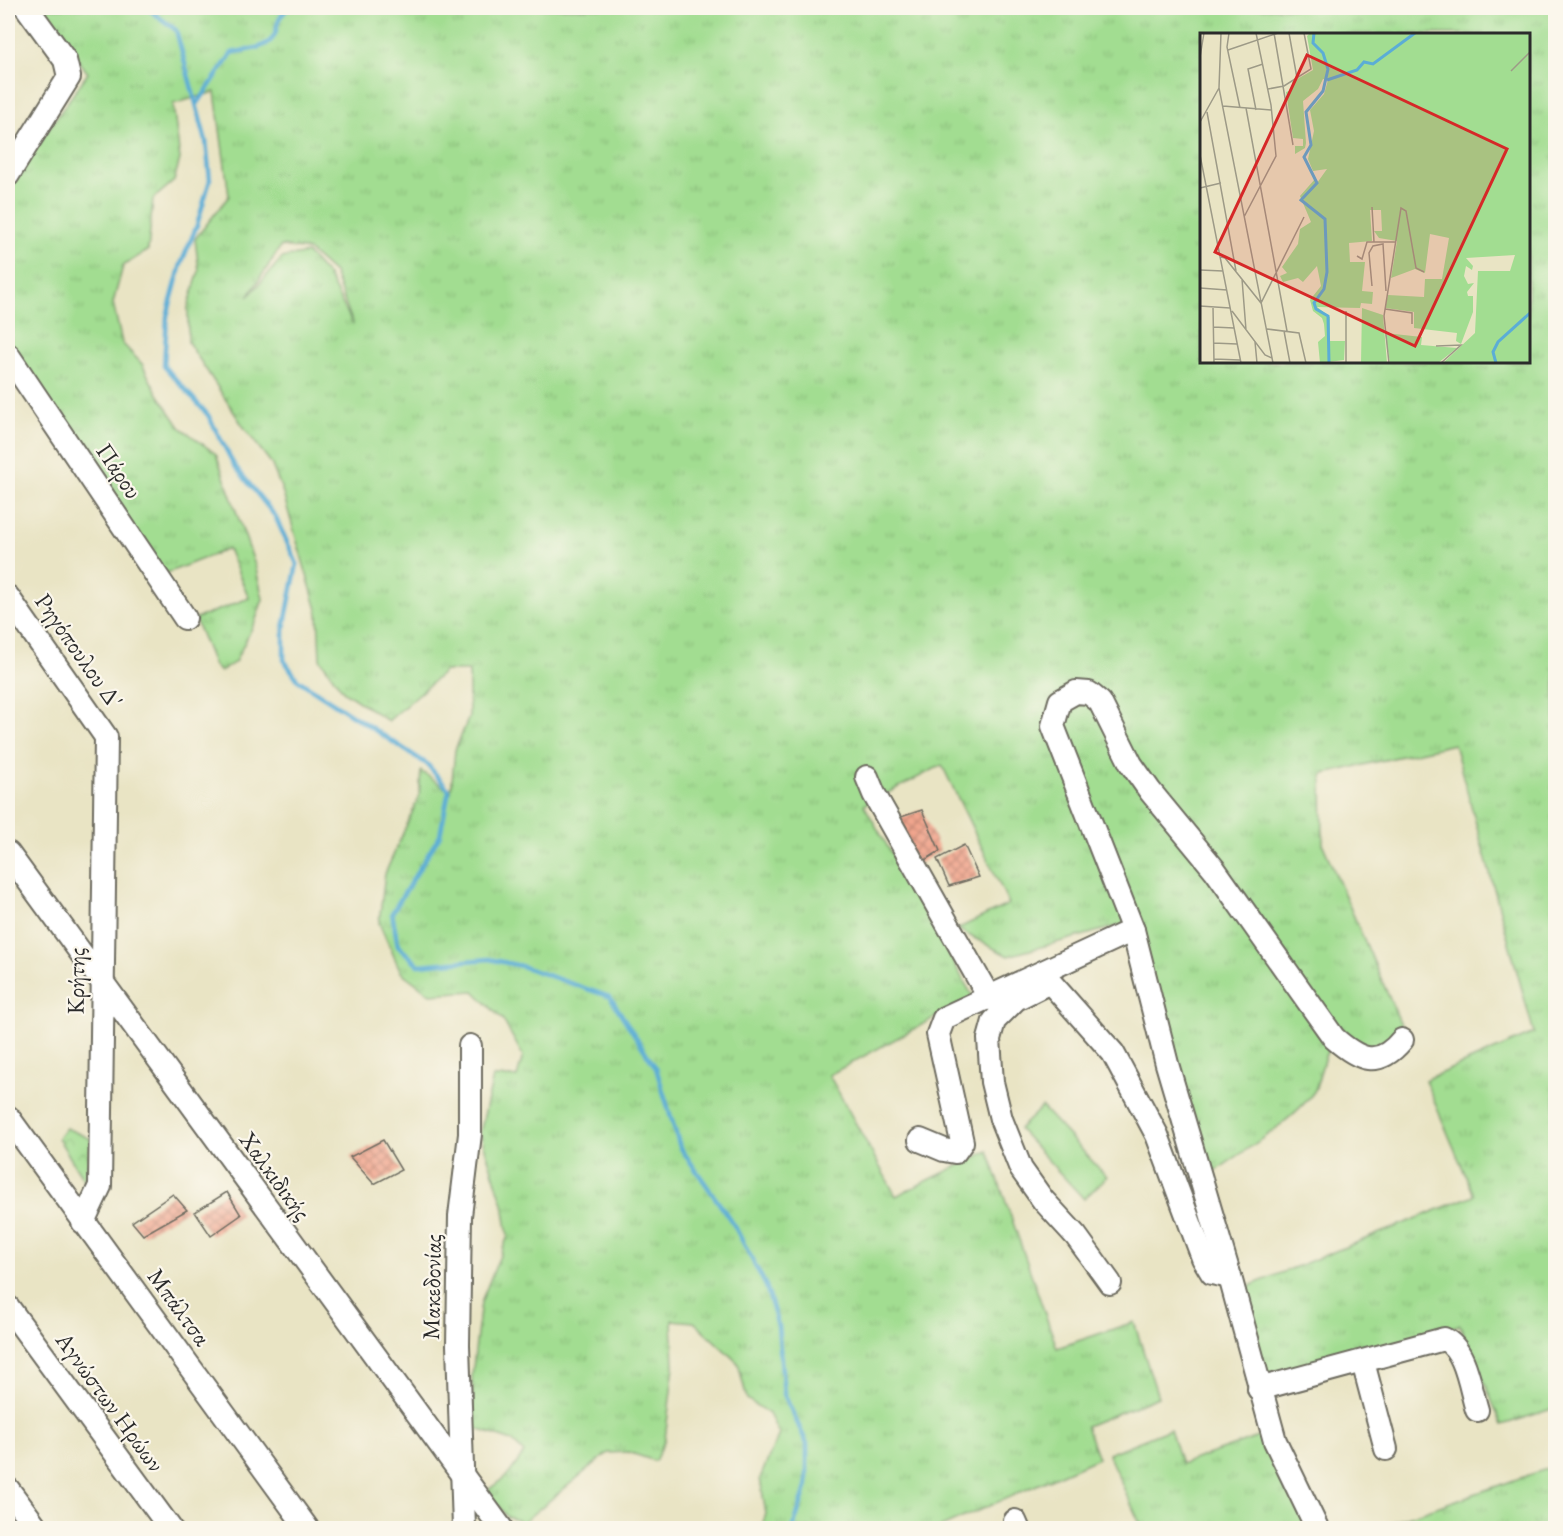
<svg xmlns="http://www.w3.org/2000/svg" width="1563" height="1536" viewBox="0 0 1563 1536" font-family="'EB Garamond',serif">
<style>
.grass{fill:url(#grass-tufts);stroke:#66845e;stroke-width:1.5;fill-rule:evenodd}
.park{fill:url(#park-crowns);stroke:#66845e;stroke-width:1.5}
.pitch{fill:#a2dd91;stroke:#66845e;stroke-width:1.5}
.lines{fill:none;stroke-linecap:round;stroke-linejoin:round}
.stream{stroke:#5badd6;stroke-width:4.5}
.building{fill:url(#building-cross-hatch)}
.minor-casing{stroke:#6e6c61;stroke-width:26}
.minor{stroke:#fff;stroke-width:22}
.labels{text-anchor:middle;stroke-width:4.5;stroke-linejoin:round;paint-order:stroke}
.street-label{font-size:24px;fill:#2b2b2b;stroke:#fbf7ec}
.inset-river{fill:none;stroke:#5badd6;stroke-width:3}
.inset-road{fill:none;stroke:#9d9a87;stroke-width:1.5}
.view{fill:#d62828;fill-opacity:0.15;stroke:#d62828;stroke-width:3}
.inset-edge{fill:none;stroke:#2b2b2b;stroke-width:3}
</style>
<defs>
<pattern id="grass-tufts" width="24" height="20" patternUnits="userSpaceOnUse" patternTransform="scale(1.5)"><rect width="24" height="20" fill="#a2dd91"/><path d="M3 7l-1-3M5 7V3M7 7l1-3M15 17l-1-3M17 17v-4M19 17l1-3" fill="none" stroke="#8cbe7d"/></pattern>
<pattern id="park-crowns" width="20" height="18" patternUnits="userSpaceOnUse" patternTransform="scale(1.5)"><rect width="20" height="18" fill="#a2dd91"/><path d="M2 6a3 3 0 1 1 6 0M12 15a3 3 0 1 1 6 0" fill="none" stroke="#8cbe7d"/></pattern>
<pattern id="building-cross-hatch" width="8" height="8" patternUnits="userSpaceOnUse" patternTransform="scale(1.5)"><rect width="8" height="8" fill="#f1a68e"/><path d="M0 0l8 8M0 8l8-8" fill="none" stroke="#c38774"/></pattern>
</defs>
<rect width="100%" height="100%" fill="#fbf7ec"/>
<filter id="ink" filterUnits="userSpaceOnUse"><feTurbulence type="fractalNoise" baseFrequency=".0167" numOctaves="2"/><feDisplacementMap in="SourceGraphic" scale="12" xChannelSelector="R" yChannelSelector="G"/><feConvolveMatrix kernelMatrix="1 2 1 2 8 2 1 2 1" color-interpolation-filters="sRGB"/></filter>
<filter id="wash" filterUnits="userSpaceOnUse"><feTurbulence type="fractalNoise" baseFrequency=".008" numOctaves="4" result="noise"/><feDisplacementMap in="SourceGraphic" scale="24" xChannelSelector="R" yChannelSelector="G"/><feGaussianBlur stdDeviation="1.35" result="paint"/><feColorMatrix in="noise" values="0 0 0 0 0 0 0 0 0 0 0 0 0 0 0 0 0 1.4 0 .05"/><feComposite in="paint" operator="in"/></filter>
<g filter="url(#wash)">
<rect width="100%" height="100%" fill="#e9e4c4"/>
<g class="grass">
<path d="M39,8h1516v1400l-53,17 -42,-100 -202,58 -24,-91 240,-97 -49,-115 109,-47 -80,-289 -130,30 -2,3 1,68 86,198 -22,16 -57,-13c-10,16 -10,39 -17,47 -22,30 -77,63 -109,86l-68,-258 -128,35 -51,-27 52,-25 -67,-139 -78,40 109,192 -144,78 67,121 92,-45 69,197 77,-26 24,75 -72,29 12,32 -159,70h-178l5,-14 -6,-36 19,-44 -10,-20 -22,-15 -9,-36 -44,-41 -22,-2 2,46 -9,73 -10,22 -27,-9 -20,1 -85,69 -16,-5 -20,-26 22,-17 15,-21 -12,-12 -38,-13 -2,-52 9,-74 27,-66 -5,-32 -23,-71 13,-56h24l6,-21 -20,-36 -29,-29 -44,3 -29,-22 -22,-49 6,-49 34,-77 2,-26 30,21 4,-42 14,-33v-46h-24l-57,50 -44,-29 -24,-33 -2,-46 -36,-123 -11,-27 -26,-34 -57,-87v-35l11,-36 -4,-32 34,-43 -14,-104 -42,12 7,55 -6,22 -21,18 -5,51 -25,16 -10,37 9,40 20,21 14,27 24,36 36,27 39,111 8,34 -8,23 -20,40 -15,10 -6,-6 -19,-47 54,-21 -21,-49 -64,25 -156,-234v-64l7,-8 -7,-13v-68l80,-114zM1202,34h326v328h-326zM281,246l27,4 26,23 19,51 -25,-48 -21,-23 -25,5 -34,39z"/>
<path d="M1170,1429l11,35 83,-29 43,93h-165l-34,-74z"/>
<path d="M1555,1466v62h-179z"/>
</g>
<path class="park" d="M66,1128l25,11 -6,43 -27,-44z"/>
<path class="pitch" d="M1042,1107l65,70 -23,22 -65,-70z"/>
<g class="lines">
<g class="stream">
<path d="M147,8l29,22 30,111 4,39 -13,45 -16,39 -14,52 -3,50 44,49 26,50 41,51 22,48 -13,64v32l14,20 129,84 22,26 -9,45 -48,78 6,33 21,19 70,-6 32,7 89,31 46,71 24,79 54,78 32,61 12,40 6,68 23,50v41l-14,43"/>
<path d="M198,103l34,-50c12,-3 32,-4 40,-14 9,-11 -1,-16 17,-31"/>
</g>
</g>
<g id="blocks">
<g class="building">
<path d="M922,810l18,41 -23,14 -25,-45z"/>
<path d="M964,845l15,32 -30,9 -12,-27z"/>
<path d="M383,1140l18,30 -27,14 -24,-27z"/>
<path d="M227,1192l14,23 -30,21 -16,-24z"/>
<path d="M173,1194l14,16 -44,25 -11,-13z"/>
</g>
</g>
</g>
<g filter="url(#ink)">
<use href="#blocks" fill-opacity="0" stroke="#6e6c61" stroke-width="1.5"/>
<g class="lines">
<g class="minor-casing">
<g id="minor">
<path d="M8,175l61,-98 -4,-17 -38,-52"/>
<path d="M8,355l177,263"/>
<path d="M8,597l98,140 -6,449 -17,36"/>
<path d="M867,777l7,17 116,205"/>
<path d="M8,853l493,675"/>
<path d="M8,1117l299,411"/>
<path d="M920,1140l24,10 11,2 7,-10 -24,-108 6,-16 189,-88"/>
<path d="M1110,1283l-34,-47 -33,-36 -22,-31 -20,-50 -9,-37 -3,-43 5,-18 22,-22 34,-17 63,71 44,82 46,123 9,15 18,4"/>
<path d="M8,1307l162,221"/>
<path d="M1363,1362l23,87"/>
<path d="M1259,1389l185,-50c22,10 26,49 33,71"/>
<path d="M8,1489l29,39"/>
<path d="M1015,1521l3,7"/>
<path d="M464,1528l-6,-183 2,-129 10,-82v-88"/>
<path d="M1317,1528l-42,-87 -45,-164 -63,-213 -34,-134 -80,-204 7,-25 16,-9 13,1 11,9 31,62 19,27 65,79 119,168c25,22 44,31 68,2"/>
</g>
</g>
<use href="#minor" class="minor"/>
</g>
</g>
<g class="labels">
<g class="street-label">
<text transform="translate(119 471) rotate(56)" y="8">Πάρου</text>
<text transform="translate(79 651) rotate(55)" y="8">Ρηγόπουλου Δ'</text>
<text transform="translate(76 981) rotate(-89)" y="8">Κρήτης</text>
<text transform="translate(275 1176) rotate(54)" y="8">Χαλκιδικής</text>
<text transform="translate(432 1287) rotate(-89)" y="8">Μακεδονίας</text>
<text transform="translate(179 1307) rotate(54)" y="8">Μπάλτσα</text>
<text transform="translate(110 1402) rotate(54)" y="8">Αγνώστων Ηρώων</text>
</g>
</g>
<g transform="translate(1200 33)">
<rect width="330" height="330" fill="#e9e4c4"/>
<path d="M110,0h220v330h-87l32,-30 3,-62h32l5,-16 -49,3 7,8 -1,4 -6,-4 -2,10 4,8 6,-1 -7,9 1,4h5v16l-12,32 -5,-3 1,-8 -43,-5v-16l-29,-4 3,-13 36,2 1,-18h17l7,-41 -19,-4 -5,39 -10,-4 -24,9 6,-37 -18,-3 -5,-7h8l-1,-21h-11l2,31 -23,2 1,19h15l-3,29 11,1 -1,12 -11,-1 -1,5 -43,-1 13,10v24h15l-1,19 -24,3 -2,-21 7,-6 -1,-12 -2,-6 -9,-7 -3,-11 11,-14 -4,-20 -14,16 -5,-4 -15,4 -3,-6 7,-3 -5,-6 16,-23 2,-15 11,-7 -11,-26 15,-17 2,4 10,-14 -14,2 -5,-12 6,-28 -4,-21 14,-16 4,-14 -5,-1 -5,10 -15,12 3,42 -1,5 -10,6v-8h8v-7l-10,-1 -7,-46 6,-2v-8l21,-12 -6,-34zM162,275l21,7 4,48h-26zM185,300l37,4 -1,8 36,3 -19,15h-48z" fill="#a2dd91"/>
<path class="inset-river" d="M114,0l-1,10 10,10 5,16 -5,22 -17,21 5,33 -7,12 13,26 -16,17 24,19 2,53 -3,17 -10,14 2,6 12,7 1,47M127,47l30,-10 7,-8 9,2 42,-31M296,330l-3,-11 5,-10 32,-29"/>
<path class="inset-road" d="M21,0l-2,55 54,275M29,0l-2,14 13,61M74,0l19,112M89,0l8,45M28,17l50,-17M0,24l4,-24M311,38l19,-19M68,56l16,-3 27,-17 -7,-36M23,73l48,4M46,75l41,223M56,77l-8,-41 15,-5M7,79l29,159M0,89l19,-34M0,122l41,208M0,155l21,-5M172,174l2,35M44,184l32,-61 -5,-51 -15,-72M157,223l5,3 5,-17h29M21,224l4,1 36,45 43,-86M0,237l23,1M42,246l4,51M172,253l-3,-33 4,-7 10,-2 3,47M0,255l27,2M0,273l30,2M13,274l1,56M185,276l27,4v11M32,278l33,44 7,3M13,294l21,1M67,296l32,4 7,30M84,298l6,32M55,309l2,21M13,310l24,1M236,313l25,-1 -20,18M14,326l26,1M146,330v-52M189,330l-5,-47 17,-108 5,3 10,57 8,4"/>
<path class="view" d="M107,22l200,94 -92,197 -200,-94z"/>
<rect width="330" height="330" class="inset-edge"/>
</g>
<rect width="1563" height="1536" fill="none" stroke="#fbf7ec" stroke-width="30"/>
</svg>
